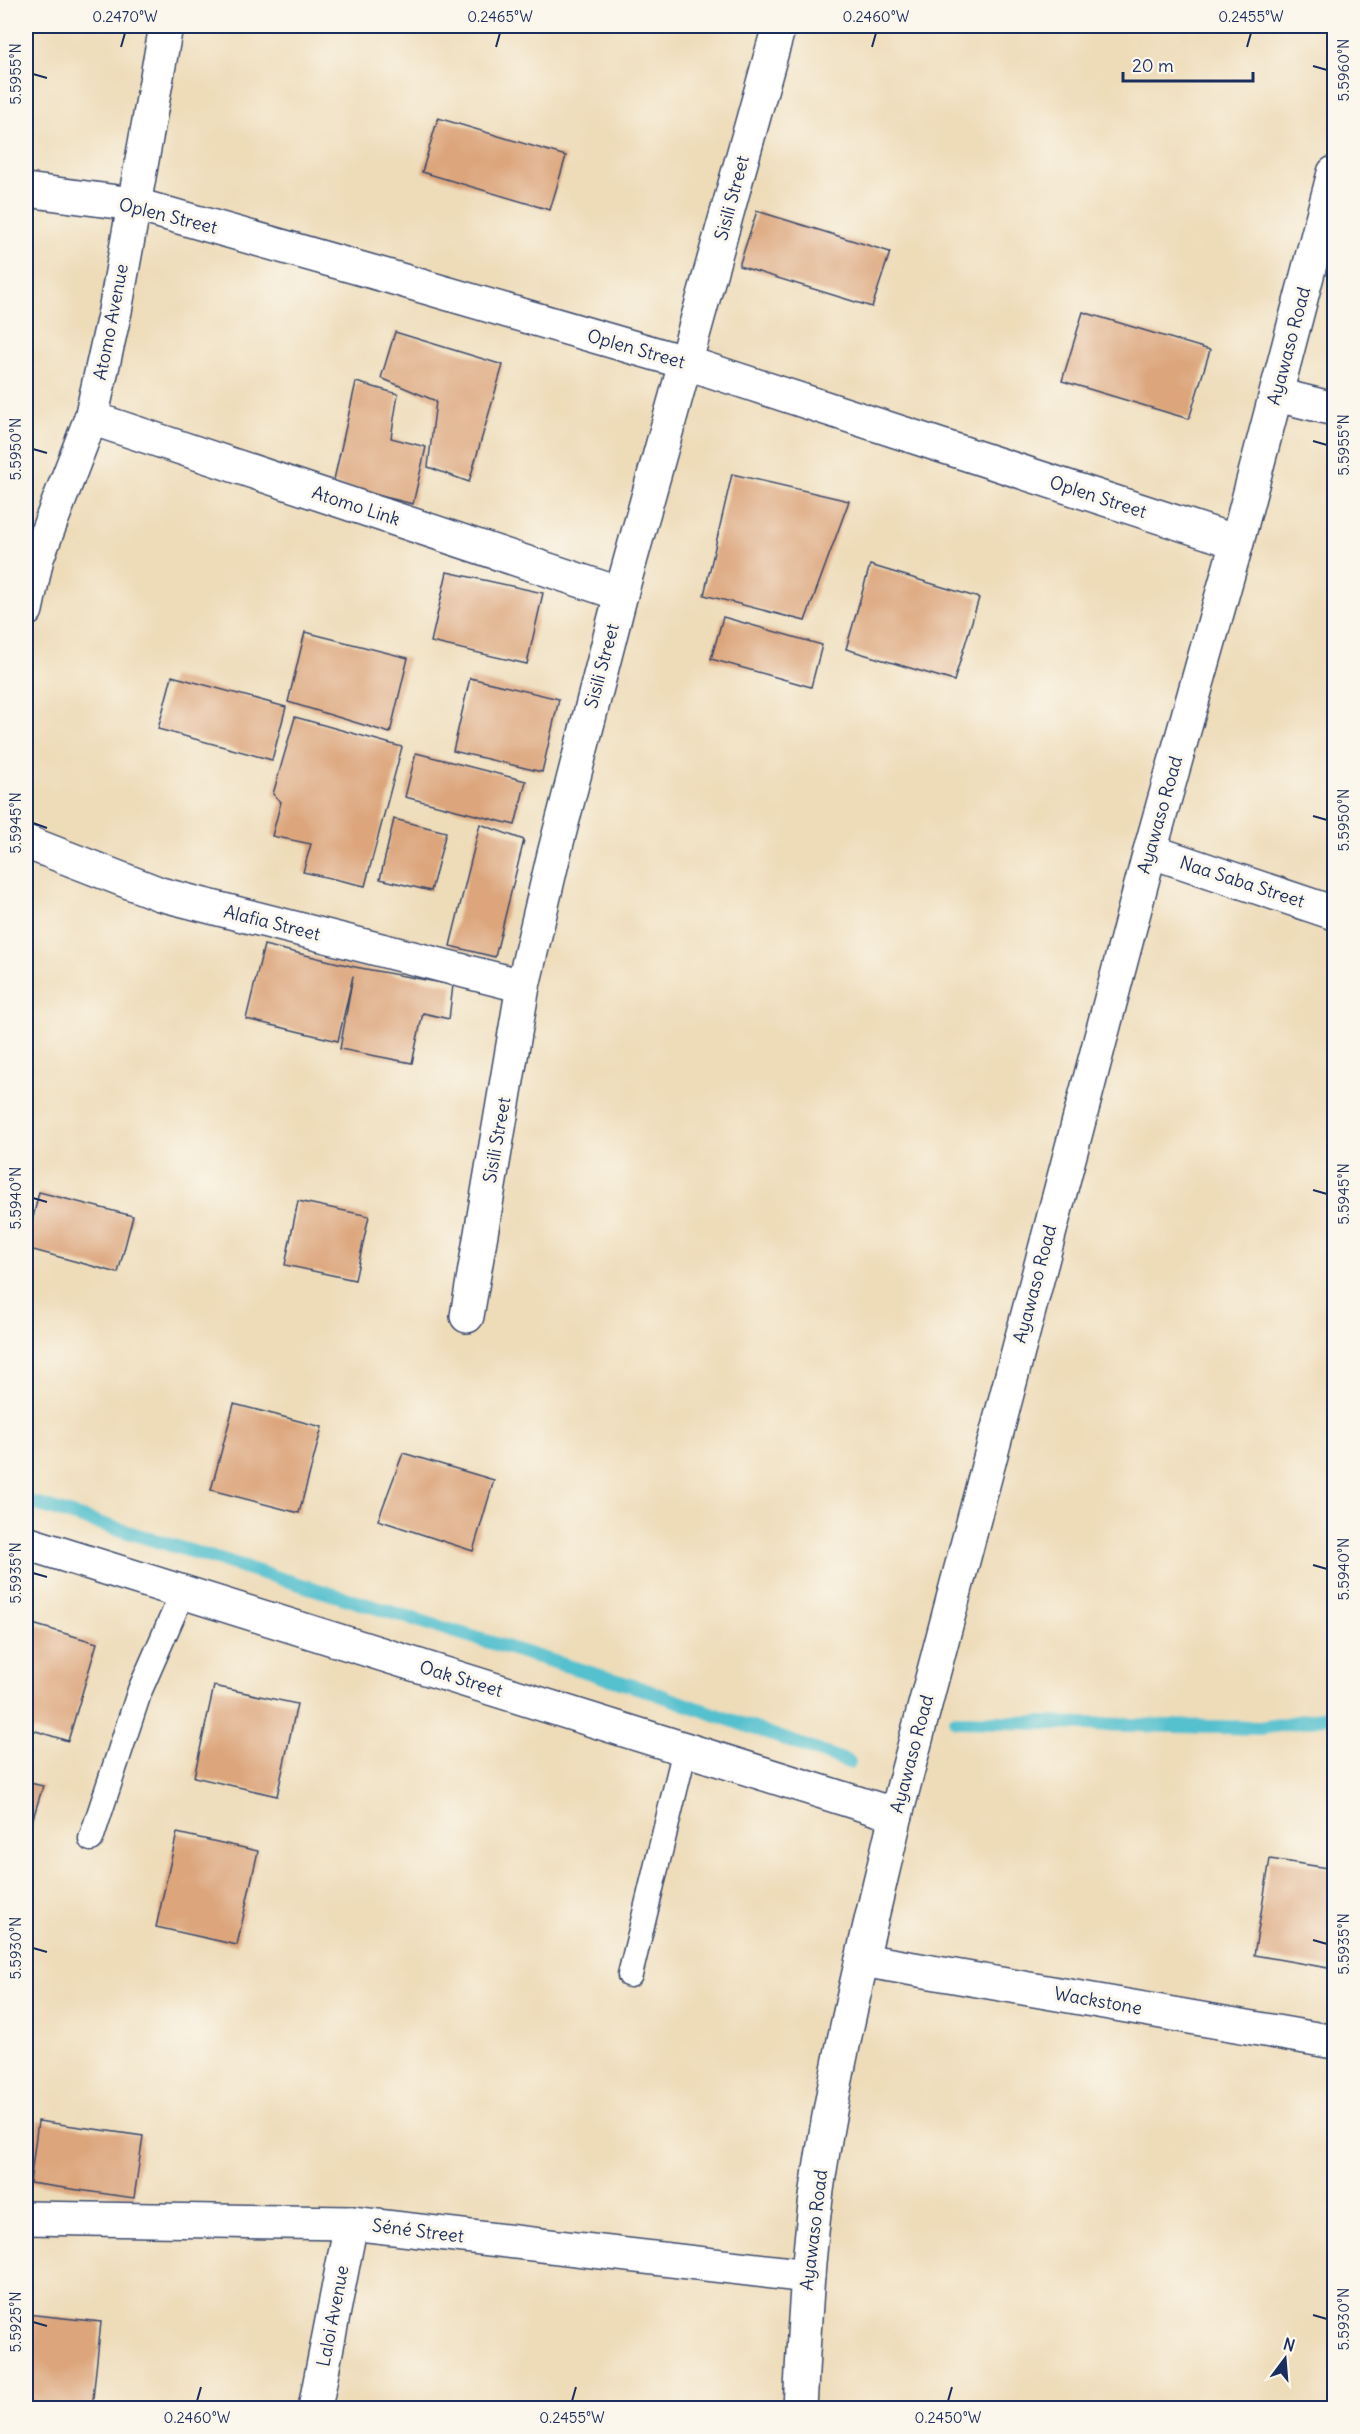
<svg xmlns="http://www.w3.org/2000/svg" width="1360" height="2434" viewBox="0 0 1360 2434" font-family="Delius,sans-serif">
<style>
.lines{fill:none;stroke-linecap:round;stroke-linejoin:round}
.stream{stroke:#54c0ce;stroke-width:14}
.building{fill:#dca57b}
.service-casing{stroke:#3b496c;stroke-width:27}
.minor-casing{stroke:#3b496c;stroke-width:36}
.service{stroke:#fff;stroke-width:24}
.minor{stroke:#fff;stroke-width:33}
.ticks{fill:none;stroke:#1b2f5e;stroke-width:2}
.labels{text-anchor:middle;stroke-width:6;stroke-linejoin:round;paint-order:stroke}
.street-label{font-size:18px;fill:#1b2f5e;stroke:#fbf7ec}
.neatline{fill:none;stroke:#1b2f5e;stroke-width:2}
.ticks-label{font-size:15px;text-anchor:middle;fill:#1b2f5e}
</style>
<rect width="100%" height="100%" fill="#fbf7ec"/>
<filter id="ink" filterUnits="userSpaceOnUse"><feTurbulence type="fractalNoise" baseFrequency=".0167" numOctaves="2"/><feDisplacementMap in="SourceGraphic" scale="12" xChannelSelector="R" yChannelSelector="G"/><feConvolveMatrix kernelMatrix="1 2 1 2 8 2 1 2 1" color-interpolation-filters="sRGB"/></filter>
<filter id="wash" filterUnits="userSpaceOnUse"><feTurbulence type="fractalNoise" baseFrequency=".008" numOctaves="4" result="noise"/><feDisplacementMap in="SourceGraphic" scale="24" xChannelSelector="R" yChannelSelector="G"/><feGaussianBlur stdDeviation="1.35" result="paint"/><feColorMatrix in="noise" values="0 0 0 0 0 0 0 0 0 0 0 0 0 0 0 0 0 1.4 0 .05"/><feComposite in="paint" operator="in"/></filter>
<g filter="url(#wash)">
<rect width="100%" height="100%" fill="#eedcb9"/>
<g class="lines">
<g class="stream">
<path d="M26,1501l617,188 206,73"/>
<path d="M956,1721l305,7 73,-12"/>
</g>
</g>
<g id="blocks">
<g class="building">
<path d="M438,118l128,38 -16,54 -128,-38z"/>
<path d="M757,211l133,41 -18,55 -133,-41z"/>
<path d="M1083,312l127,38 -21,69 -127,-38z"/>
<path d="M395,332l108,33 -34,117 -41,-15 8,-66 -55,-23z"/>
<path d="M356,382l42,12 -7,44 35,9 -13,57 -80,-20z"/>
<path d="M732,474l117,27 -44,120 -101,-26z"/>
<path d="M870,565l109,33 -25,83 -108,-32z"/>
<path d="M447,572l96,21 -16,71 -96,-22z"/>
<path d="M723,617l99,28 -11,42 -100,-28z"/>
<path d="M305,632l103,26 -18,75 -102,-31z"/>
<path d="M172,676l114,31 -14,53 -114,-31z"/>
<path d="M470,678l89,21 -17,73 -89,-21z"/>
<path d="M295,717l107,30 -37,139 -62,-14 8,-28 -39,-8 9,-34 -8,-8z"/>
<path d="M416,753l110,28 -11,44 -110,-28z"/>
<path d="M394,819l52,13 -15,59 -51,-12z"/>
<path d="M480,824l44,16 -29,117 -45,-11z"/>
<path d="M264,945l91,22 98,18 -4,34 -26,-6 -11,50 -72,-14 13,-73 -15,65 -92,-22z"/>
<path d="M39,1192l94,24 -15,57 -92,-25z"/>
<path d="M298,1201l71,15 -14,64 -70,-15z"/>
<path d="M234,1404l88,23 -23,86 -88,-23z"/>
<path d="M403,1453l91,27 -21,71 -95,-31z"/>
<path d="M26,1622l71,21 -29,98 -42,-13z"/>
<path d="M214,1686l83,18 -20,92 -83,-19z"/>
<path d="M26,1782l17,4 -17,55z"/>
<path d="M177,1833l81,18 -21,94 -81,-18z"/>
<path d="M1270,1859l64,10v100l-80,-14z"/>
<path d="M38,2121l105,15 -9,62 -104,-15z"/>
<path d="M26,2314l75,8 -9,86 -66,-5z"/>
</g>
</g>
</g>
<g filter="url(#ink)">
<use href="#blocks" fill-opacity="0" stroke="#3b496c" stroke-width="1.5"/>
<g class="lines">
<g class="service-casing">
<g id="service">
<path d="M91,1839l49,-149 43,-98"/>
<path d="M630,1975l55,-226"/>
</g>
</g>
<g class="minor-casing">
<g id="minor">
<path d="M26,190l107,14 254,72 300,87 550,179"/>
<path d="M1277,395l57,14"/>
<path d="M91,418l530,176"/>
<path d="M26,610l11,-52 54,-140 24,-107 51,-285"/>
<path d="M26,842l134,52 363,92"/>
<path d="M1150,851l184,62"/>
<path d="M467,1316l56,-330 31,-132 67,-260 158,-568"/>
<path d="M26,1543l870,272"/>
<path d="M862,1960l472,82"/>
<path d="M26,2218l325,5 457,53"/>
<path d="M315,2408l36,-185"/>
<path d="M800,2408c4,-72 7,-145 17,-218 18,-126 50,-251 79,-375l254,-964 87,-309 97,-369"/>
</g>
</g>
<use href="#service" class="service"/>
<use href="#minor" class="minor"/>
</g>
</g>
<path class="ticks" d="M121,47l4,-14M496,47l4,-14M872,47l4,-14M1247,47l4,-14M1313,66l14,4M33,74l14,4M1313,441l14,4M33,449l14,4M1313,816l14,4M33,823l14,5M1313,1190l14,4M33,1198l14,4M1313,1565l14,4M33,1573l14,4M1313,1940l14,4M33,1948l14,4M1313,2315l14,4M33,2322l14,4M197,2401l4,-14M572,2401l4,-14M948,2401l4,-14"/>
<g class="labels">
<g class="street-label">
<text transform="translate(732 198) rotate(-75)" y="6">Sisili Street</text>
<text transform="translate(168 216) rotate(14)" y="6">Oplen Street</text>
<text transform="translate(111 322) rotate(-79)" y="6">Atomo Avenue</text>
<text transform="translate(1289 346) rotate(-75)" y="6">Ayawaso Road</text>
<text transform="translate(636 349) rotate(16)" y="6">Oplen Street</text>
<text transform="translate(1098 497) rotate(18)" y="6">Oplen Street</text>
<text transform="translate(356 506) rotate(18)" y="6">Atomo Link</text>
<text transform="translate(602 666) rotate(-75)" y="6">Sisili Street</text>
<text transform="translate(1160 815) rotate(-74)" y="6">Ayawaso Road</text>
<text transform="translate(1242 882) rotate(18)" y="6">Naa Saba Street</text>
<text transform="translate(272 923) rotate(14)" y="6">Alafia Street</text>
<text transform="translate(497 1140) rotate(-80)" y="6">Sisili Street</text>
<text transform="translate(1035 1284) rotate(-75)" y="6">Ayawaso Road</text>
<text transform="translate(461 1679) rotate(17)" y="6">Oak Street</text>
<text transform="translate(912 1754) rotate(-75)" y="6">Ayawaso Road</text>
<text transform="translate(1098 2001) rotate(10)" y="6">Wackstone</text>
<text transform="translate(814 2230) rotate(-83)" y="6">Ayawaso Road</text>
<text transform="translate(418 2231) rotate(7)" y="6">Séné Street</text>
<text transform="translate(333 2316) rotate(-79)" y="6">Laloi Avenue</text>
</g>
</g>
<rect width="1360" height="2434" fill="none" stroke="#fbf7ec" stroke-width="66"/>
<g transform="translate(1285 2359) rotate(16)" stroke="#fbf7ec" stroke-width="4.5" paint-order="stroke">
<path d="M0-4.5L10 22L0 15L-10 22Z" fill="#1b2f5e"/>
<text y="-9" font-size="16" font-weight="bold" text-anchor="middle" fill="#1b2f5e">N</text>
</g>
<path d="M1123 72v9h130v-9" fill="none" stroke="#1b2f5e" stroke-width="3"/>
<text x="1132" y="72" font-size="18" fill="#1b2f5e" stroke="#fbf7ec" stroke-width="4.5" paint-order="stroke">20 m</text>
<rect x="33" y="33" width="1294" height="2368" class="neatline"/>
<g class="ticks-label">
<text x="125" y="22">0.2470°W</text>
<text x="500" y="22">0.2465°W</text>
<text x="876" y="22">0.2460°W</text>
<text x="1251" y="22">0.2455°W</text>
<text transform="translate(1344 70) rotate(-90)" y="5">5.5960°N</text>
<text transform="translate(16 74) rotate(-90)" y="5">5.5955°N</text>
<text transform="translate(1344 445) rotate(-90)" y="5">5.5955°N</text>
<text transform="translate(16 449) rotate(-90)" y="5">5.5950°N</text>
<text transform="translate(1344 820) rotate(-90)" y="5">5.5950°N</text>
<text transform="translate(16 823) rotate(-90)" y="5">5.5945°N</text>
<text transform="translate(1344 1194) rotate(-90)" y="5">5.5945°N</text>
<text transform="translate(16 1198) rotate(-90)" y="5">5.5940°N</text>
<text transform="translate(1344 1569) rotate(-90)" y="5">5.5940°N</text>
<text transform="translate(16 1573) rotate(-90)" y="5">5.5935°N</text>
<text transform="translate(1344 1944) rotate(-90)" y="5">5.5935°N</text>
<text transform="translate(16 1948) rotate(-90)" y="5">5.5930°N</text>
<text transform="translate(1344 2319) rotate(-90)" y="5">5.5930°N</text>
<text transform="translate(16 2322) rotate(-90)" y="5">5.5925°N</text>
<text x="197" y="2423">0.2460°W</text>
<text x="572" y="2423">0.2455°W</text>
<text x="948" y="2423">0.2450°W</text>
</g>
</svg>
